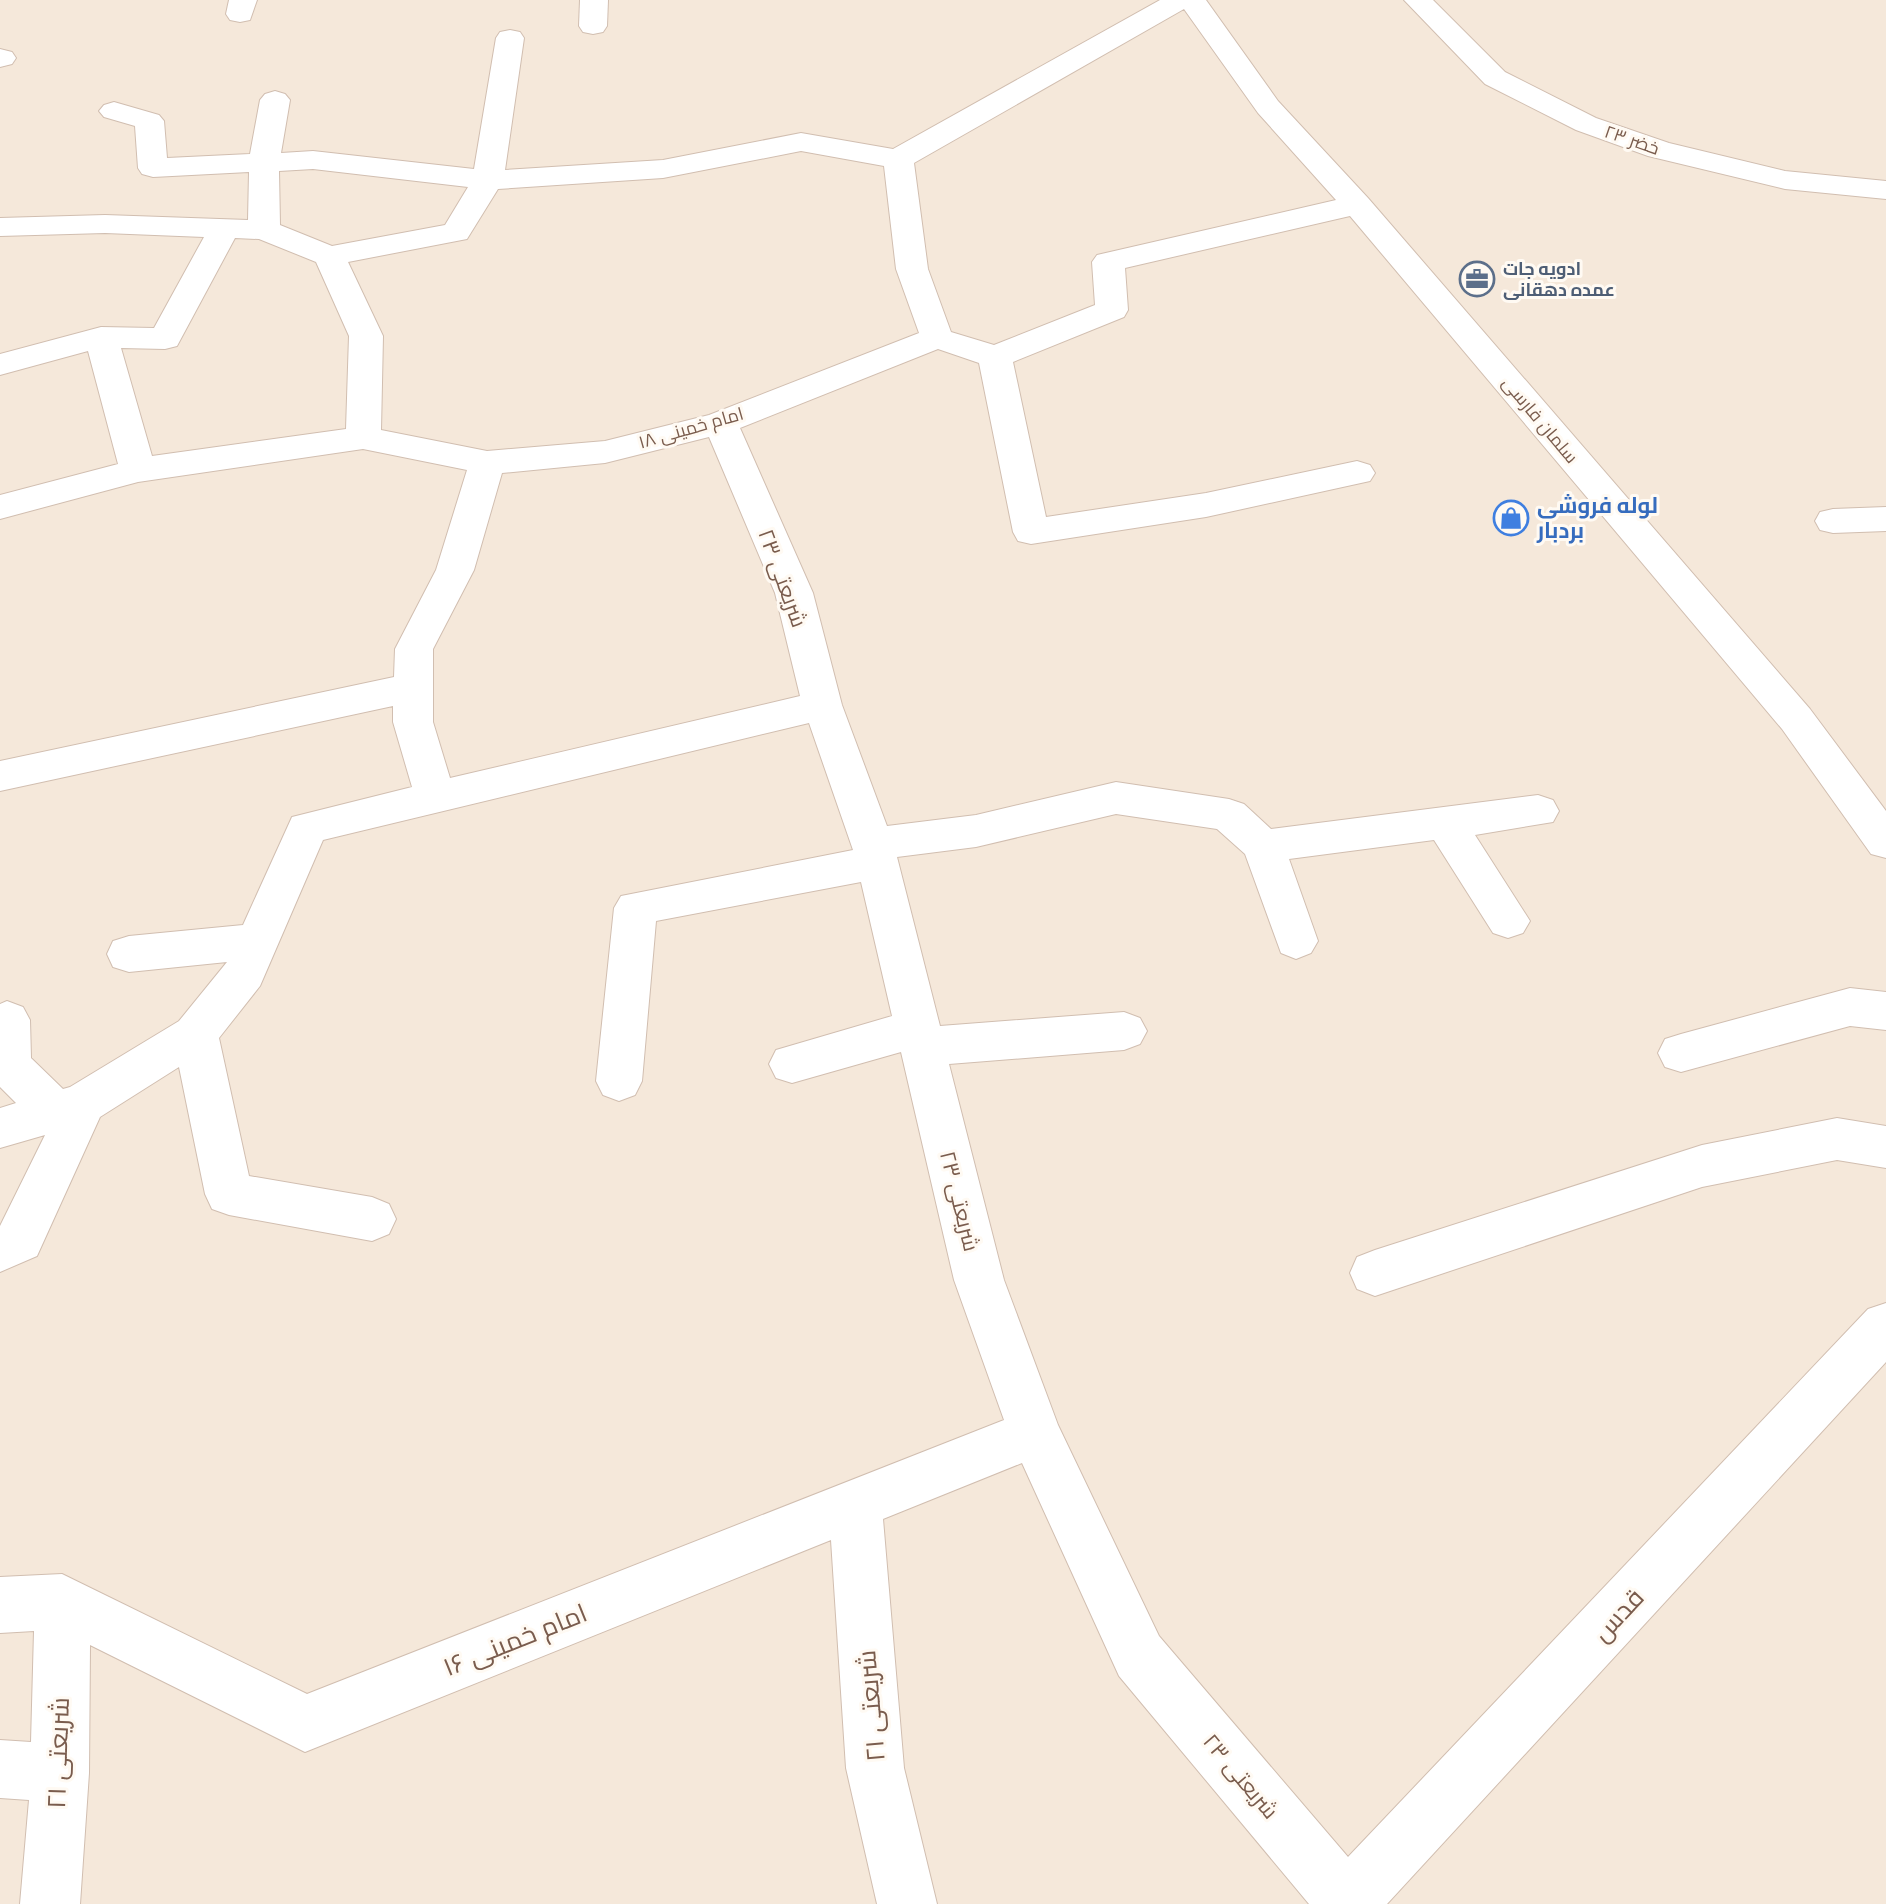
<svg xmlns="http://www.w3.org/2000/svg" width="1886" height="1904" viewBox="0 0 1886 1904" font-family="Poppins,Cairo,sans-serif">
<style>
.residential{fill:#f5e8da}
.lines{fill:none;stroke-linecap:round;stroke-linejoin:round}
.minor-casing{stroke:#d1beb0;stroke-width:2}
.minor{fill:#fff;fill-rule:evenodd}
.labels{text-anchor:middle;stroke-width:6;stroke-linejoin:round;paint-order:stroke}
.far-street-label{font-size:18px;fill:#7a5c4d;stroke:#fffaf3}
.far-service-label{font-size:18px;font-weight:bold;fill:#4e5e75;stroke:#fffaf3;text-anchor:start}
.shop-label{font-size:22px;font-weight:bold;fill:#366cbe;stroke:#fffaf3;text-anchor:start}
.street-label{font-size:22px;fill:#7a5c4d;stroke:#fffaf3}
.near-street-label{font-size:26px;fill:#7a5c4d;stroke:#fffaf3}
</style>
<rect width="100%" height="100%" fill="#fdf6ec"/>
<rect class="residential" x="0" y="0" width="1886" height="1904"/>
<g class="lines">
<g class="minor-casing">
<g id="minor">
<path d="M229,0h28l-7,20 -10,2 -10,-2 -4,-6z"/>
<path d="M580,0h28l-1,26 -4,6 -10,2 -10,-2 -4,-6z"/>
<path d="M1160,0h46l72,101 90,97 442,511 76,102v47l-15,-4 -89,-125 -432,-513 -225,52 3,42 -4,7 -111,45 33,155 160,-24 151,-32 13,4 5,8 -5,8 -164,36 -175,27 -13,-3 -5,-9 -34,-169 -41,-14 -198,79 73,165 29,112 45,121 89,-11 140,-33 113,17 15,5 27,25 267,-34 15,5 6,11 -6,11 -78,13 55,86 -7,12 -15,5 -15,-5 -59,-93 -145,19 29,82 -7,12 -15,6 -15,-6 -36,-99 -28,-25 -101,-15 -140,33 -79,10 43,169 184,-14 16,6 7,13 -7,13 -16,6 -175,14 55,216 54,145 101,211 189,221 520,-548 18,-6v59l-499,542h-78l-190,-228 -97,-213 -139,56 21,249 33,136h-60l-31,-136 -15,-228 -526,212 -215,-107 -1,128 -9,131h-60l9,-104 -29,-2v-58l31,2 3,-111 -34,2v-56l62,-3 245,120 697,-274 -50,-140 -53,-228 -109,31 -16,-5 -7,-14 7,-14 116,-34 -31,-134 -205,39 -14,160 -7,14 -16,6 -16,-6 -7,-14 18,-173 7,-12 232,-46 -44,-127 -486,117 -63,146 -41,52 30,138 123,21 17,7 7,15 -7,15 -17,7 -143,-26 -17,-6 -7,-15 -26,-127 -79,50 -63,139 -37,16v-46l45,-91 -45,13v-40l16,-5 -16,-16v-83l7,-3 16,6 7,13 1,38 32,31 7,-2 109,-66 48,-59 -98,10 -16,-5 -6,-13 6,-13 16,-5 114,-11 49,-108 120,-30 -19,-65v-16l-393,85v-30l394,-84 1,-28 41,-79 31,-100 -104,-21 -225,33 -138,37v-24l118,-31 -30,-113 -88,24v-21l101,-27 53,1 50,-91 -99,-4 -105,3v-18l105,-3 143,5 1,-48 -96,5 -11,-3 -4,-6 -3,-42 -31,-9 -5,-6 5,-6 10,-3 45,13 5,6 3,37 83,-4 10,-54 5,-6 10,-3 10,3 5,6 -9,53 32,-2 161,18 22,-131 4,-6 10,-2 10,2 4,6 -19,132 158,-10 138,-27 92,16zM1184,9l74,104 78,87 -239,55 -5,7 3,43 -101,40 -43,-13 -23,-63 -14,-106zM801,151l83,15 12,103 23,64 -210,82 -104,26 -118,10 -106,-21 2,-94 -35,-74 119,-23 31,-50 165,-11zM313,169l155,18 -23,38 -113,21 -52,-21 -1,-54zM235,238l24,1 57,23 33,74 -3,93 -194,27 -31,-108 44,1 12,-3zM709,437l66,156 25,103 -350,82 -17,-56v-73l41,-79 28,-97 103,-10z"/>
<path d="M1404,0h29l72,72 91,46 73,25 116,28 101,10v18l-101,-10 -137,-33 -72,-26 -91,-46z"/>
<path d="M0,49l12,3 4,6 -4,6 -12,3z"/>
<path d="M1886,507v24l-53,2 -13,-3 -5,-9 5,-9 13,-3z"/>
<path d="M1850,988l36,4v38l-36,-4 -169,46 -16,-5 -7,-14 7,-14 16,-5z"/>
<path d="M1837,1118l49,8v42l-49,-8 -135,27 -327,109 -18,-7 -7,-16 7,-16 18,-7 327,-105z"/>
</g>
</g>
<use href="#minor" class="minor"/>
</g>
<defs>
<g id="office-ring" transform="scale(1.8)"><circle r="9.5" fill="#fffaf3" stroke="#5c6f8a" stroke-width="1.5"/><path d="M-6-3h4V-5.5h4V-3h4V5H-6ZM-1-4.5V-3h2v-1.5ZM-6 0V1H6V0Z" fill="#5c6f8a"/></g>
<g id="shop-ring" transform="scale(1.8)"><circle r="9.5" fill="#fffaf3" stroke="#3f7fe0" stroke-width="1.5"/><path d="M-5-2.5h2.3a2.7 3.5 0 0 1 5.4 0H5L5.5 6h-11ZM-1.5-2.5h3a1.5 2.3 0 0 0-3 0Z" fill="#3f7fe0"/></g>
</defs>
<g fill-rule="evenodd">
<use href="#office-ring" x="1477" y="279"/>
<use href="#shop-ring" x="1511" y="518"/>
</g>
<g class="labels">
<g class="far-street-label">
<text transform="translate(1632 140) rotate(19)" y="6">خضر ۲۳</text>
<text transform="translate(1540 420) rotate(50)" y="6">سلمان فارسی</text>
<text transform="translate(691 428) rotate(-16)" y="6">امام خمینی ۱۸</text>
</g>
<g class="far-service-label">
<text x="1503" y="275">ادویه جات‌<tspan x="1503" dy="21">عمده ‌دهقانی</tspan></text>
</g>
<g class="shop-label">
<text x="1537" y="513">لوله فروشی<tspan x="1537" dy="25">بردبار</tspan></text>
</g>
<g class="street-label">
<text transform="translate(783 578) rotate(70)" y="8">شریعتی ۲۳</text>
<text transform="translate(960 1201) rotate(76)" y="8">شریعتی ۲۳</text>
<text transform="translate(1241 1776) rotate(50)" y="8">شریعتی ۲۳</text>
</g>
<g class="near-street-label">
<text transform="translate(1618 1615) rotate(-47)" y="9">قدس</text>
<text transform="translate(515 1640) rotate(-22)" y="9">امام خمینی ۱۶</text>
<text transform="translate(871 1706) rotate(-95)" y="9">شریعتی ۲۱</text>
<text transform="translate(58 1753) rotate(-88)" y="9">شریعتی ۲۱</text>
</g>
</g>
</svg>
